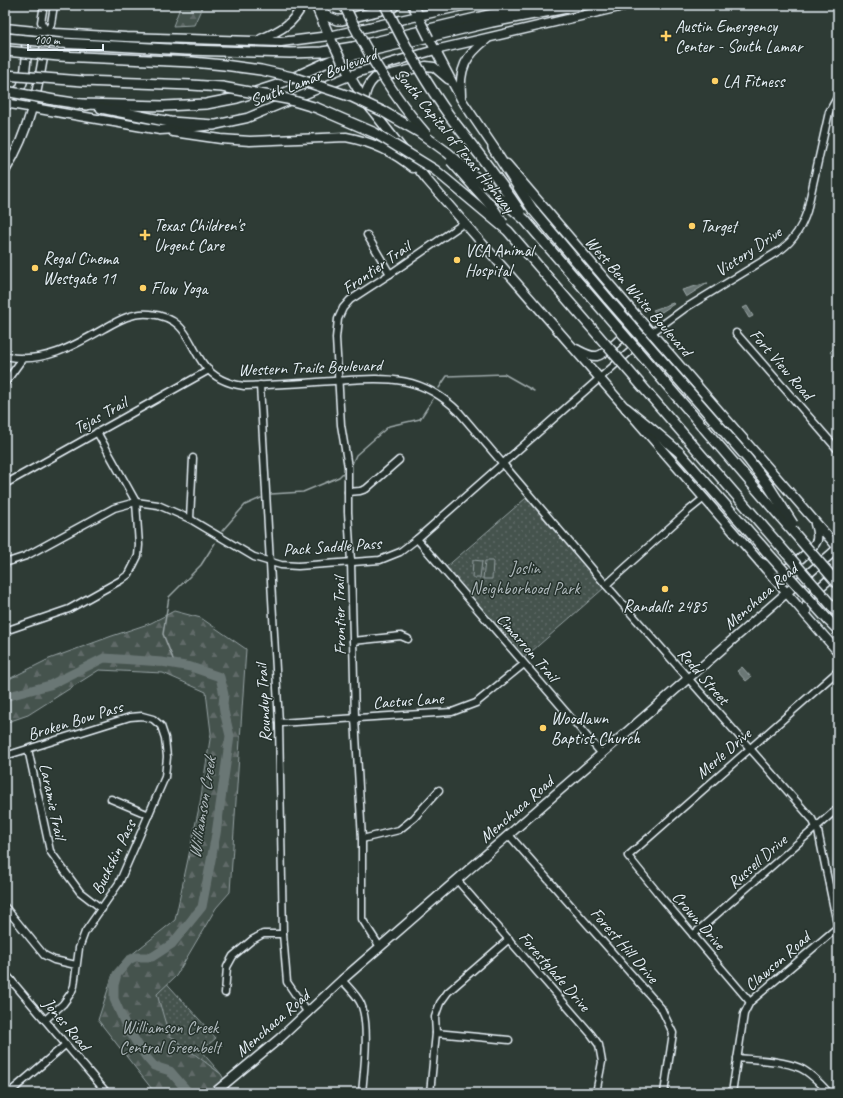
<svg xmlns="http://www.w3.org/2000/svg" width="843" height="1098" viewBox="0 0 843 1098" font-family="Caveat,sans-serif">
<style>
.green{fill:url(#green-dots);stroke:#96a2a3}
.forest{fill:url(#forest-firs);stroke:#96a2a3}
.pitch{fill:#45524e;stroke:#96a2a3}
.water{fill:#6b7775;stroke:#9da8a9}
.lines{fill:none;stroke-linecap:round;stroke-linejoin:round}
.stream{stroke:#9da8a9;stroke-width:1.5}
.river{stroke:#6b7775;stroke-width:9}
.minor-casing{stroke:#e8f1f8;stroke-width:9}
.major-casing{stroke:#e8f1f8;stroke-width:11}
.highway-casing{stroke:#e8f1f8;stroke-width:12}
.minor{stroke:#26332d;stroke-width:6}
.major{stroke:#26332d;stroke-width:8}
.highway{stroke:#26332d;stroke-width:9}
.major-bridge-casing{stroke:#e8f1f8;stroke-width:11;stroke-linecap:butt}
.highway-bridge-casing{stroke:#e8f1f8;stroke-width:12;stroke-linecap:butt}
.major-bridge{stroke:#26332d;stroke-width:8}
.highway-bridge{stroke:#26332d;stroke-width:9}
.poi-dot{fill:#ffd166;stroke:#26332d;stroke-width:1.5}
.labels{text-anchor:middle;stroke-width:3;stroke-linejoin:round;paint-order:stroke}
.poi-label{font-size:17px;fill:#e8f1f8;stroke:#26332d;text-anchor:start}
.street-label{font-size:17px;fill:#e8f1f8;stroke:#26332d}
.park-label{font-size:17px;fill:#afb9bc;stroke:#26332d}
.water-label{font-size:18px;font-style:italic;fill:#b0babd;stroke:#26332d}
</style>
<defs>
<pattern id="green-dots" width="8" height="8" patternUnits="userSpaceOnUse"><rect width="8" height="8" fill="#45524e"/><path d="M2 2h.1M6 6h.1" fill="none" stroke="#606b68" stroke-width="1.8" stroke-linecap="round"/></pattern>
<pattern id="forest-firs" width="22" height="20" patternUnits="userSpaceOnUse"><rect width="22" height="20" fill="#45524e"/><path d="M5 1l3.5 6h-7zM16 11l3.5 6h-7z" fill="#606b68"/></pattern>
</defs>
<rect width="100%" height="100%" fill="#2e3b35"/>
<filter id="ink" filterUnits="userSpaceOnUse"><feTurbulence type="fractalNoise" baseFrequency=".025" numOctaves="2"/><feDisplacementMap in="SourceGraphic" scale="8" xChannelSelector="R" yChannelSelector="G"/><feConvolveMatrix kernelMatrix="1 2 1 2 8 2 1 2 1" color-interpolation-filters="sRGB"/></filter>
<g filter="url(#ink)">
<g class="green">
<path d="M835,347l1,1 2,-1v15l-8,-10z"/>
<path d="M526,498l78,90 -81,71 -78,-91z"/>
<path d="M162,978l54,60 -15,13 20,23 -20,19 -78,-66z"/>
</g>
<g class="forest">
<path d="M181,5h22l-9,20 -21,1z"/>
<path d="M174,611l27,7 45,31 -16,243 -14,16 -40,68 -19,18 12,41 52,39 5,9 -4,10h-67l-57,-73 15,-46 8,-11 54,-43 25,-117 11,-70 -5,-41 -43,-19 -64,-3 -71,45 -23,8v-42l44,-22 63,-23 39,-13z"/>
</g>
<g class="pitch">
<path d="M473,560l9,1 -2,17h-8z"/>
<path d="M485,561h8l-1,18h-9z"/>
</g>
<g class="water">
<path d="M707,283h1l-22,14 -4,-7z"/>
<path d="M673,303l1,1 -17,11 -4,-5z"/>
<path d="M747,306l6,10 -4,2 -6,-10z"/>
<path d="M742,667l9,10 -5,4 -9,-10z"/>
</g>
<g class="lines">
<g class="stream">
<path d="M439,388l8,-12 57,-2 30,17"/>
<path d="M352,464l4,-9 33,-29 31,-7 13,-20"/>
<path d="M271,494l32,-2 36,-15 4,-4"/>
<path d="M222,531l23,-26 16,-7"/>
<path d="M175,664l-12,-30 6,-37 32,-32 14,-22"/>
</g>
<path class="river" d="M5,697l45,-12 54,-27 58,4 29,5 29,10 4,18 -1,9 1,7 6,25 -14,98 -14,73 -30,37 -20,13h-17l-6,3 -12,14 -3,11v14l12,27 20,31 8,9 16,5 19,22"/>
<g class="minor-casing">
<g id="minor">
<path d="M44,5l-3,17 6,10"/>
<path d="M47,32l4,-8 3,-19"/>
<path d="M367,235l23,39"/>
<path d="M736,333l102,117"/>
<path d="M5,356c37,9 69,-10 100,-28 14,-8 28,-16 45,-14 38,4 37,29 55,52 10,13 24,18 39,20 30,-1 60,-3 89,-5 51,-3 87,-8 126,31l147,173 206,234 6,12 20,98"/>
<path d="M5,383l18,-25"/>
<path d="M260,385l19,338 4,211 4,48 21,31"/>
<path d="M5,484l204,-114"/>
<path d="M348,492l12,-1 6,-2 33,-29"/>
<path d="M190,519l3,-61"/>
<path d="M417,539l185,215"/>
<path d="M5,563l21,-7 88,-48 22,-6 22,3 32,14 64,38 27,8 17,1 82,-6 20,-8 17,-13 234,-206 33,-24 98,-60c13,-10 20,-22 25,-38l22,-99 9,-16"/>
<path d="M606,585l82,-74 16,-13"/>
<path d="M5,631l64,-22 52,-29 8,-6 9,-18 1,-11 -3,-43 -39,-70"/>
<path d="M353,641l48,-5 7,3"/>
<path d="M279,723l173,-11 24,-9 48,-39"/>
<path d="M28,749l22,102 30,41 22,17"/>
<path d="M5,756l125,-39 12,-1 11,3 8,7 4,12 2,19 -2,20 -46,106 -34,49 -6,16 -5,38 -3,7 -8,11 -18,16"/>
<path d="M111,799l38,16"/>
<path d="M509,835l152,173 12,25 -9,60"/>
<path d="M362,839l37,-9 15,-12 25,-28"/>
<path d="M457,880l134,154 8,11 3,17 -6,31"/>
<path d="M5,907l39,48 10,5 22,5"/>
<path d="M693,935l145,-127"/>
<path d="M380,947l-18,-28v-80l-7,-121 -4,-156 -3,-50v-45l-7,-42 -5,-87 2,-19 5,-11 7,-8 40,-26 74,-51"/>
<path d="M5,973l102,120"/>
<path d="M342,980c7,8 15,15 19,24 9,21 3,66 1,89"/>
<path d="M5,986l6,-6"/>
<path d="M225,993l2,-26 6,-11 19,-16 11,-6h20"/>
<path d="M750,1002l-89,-105 -33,-41 210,-185"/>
<path d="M436,1033l73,7"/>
<path d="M737,1058c20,2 44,2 63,10 11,5 21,16 29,25"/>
<path d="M9,1093l56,-48"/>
<path d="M430,1093l6,-60 -1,-16 5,-14 8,-11 61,-53"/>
<path d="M732,1093l12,-79 6,-12 88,-75"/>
</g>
</g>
<g class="major-casing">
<g id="major">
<path d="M434,5l14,3"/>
<path d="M5,28l50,5 71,4 155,5 48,-6 138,-31"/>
<path d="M429,38l32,61 36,53"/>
<path d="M261,39c18,-8 33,-15 41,-34"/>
<path d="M344,66l20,34 63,80 411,472"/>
<path d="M461,96c-2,-27 4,-40 26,-57"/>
<path d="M5,98c5,-1 10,-4 14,-8 6,-7 9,-37 7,-46 0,-3 -2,-6 -4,-9"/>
<path d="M364,100c2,-9 4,-16 11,-22l51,-12 8,1 14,12"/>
<path d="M5,103l155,27 17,-1 37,-4 33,-7 112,-46 76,-22 193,-45"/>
<path d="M173,132l48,7 29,2 96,-4c26,5 47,14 67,31"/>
<path d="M507,164l122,143 209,241"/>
<path d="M5,171c25,-40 35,-88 41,-134"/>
<path d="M576,349c6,3 14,8 21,7 7,-1 30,-22 33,-29 0,0 1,-6 1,-6"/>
<path d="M760,562c6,2 14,8 21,8 9,0 33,-22 36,-30 1,-6 0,-10 -2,-16"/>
<path d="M806,615l1,-11 5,-10 26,-22"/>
<path d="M214,1093l66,-55 62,-58 496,-432"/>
</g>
</g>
<g class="highway-casing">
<g id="highway">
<path d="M413,5l6,12"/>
<path d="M317,7l12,10 8,3h5l51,-13 2,-2"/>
<path d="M317,8l12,28"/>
<path d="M60,43l127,7 103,3 32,-1 31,-5 140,-33 47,-9"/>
<path d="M54,100l33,5"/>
<path d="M81,104l83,2 42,-2 31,-6 40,-13 55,-25 160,-38 91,-17"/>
<path d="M101,108l69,14 44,3"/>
<path d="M493,148l40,62 75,89"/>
<path d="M626,408l21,17 32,27 88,100"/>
<path d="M828,620l10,10"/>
</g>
</g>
<use href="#minor" class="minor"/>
<use href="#major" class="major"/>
<use href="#highway" class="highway"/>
<g class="major-bridge-casing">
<g id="major-bridge">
<path d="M421,22l8,16"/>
<path d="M332,41l12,25"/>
</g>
</g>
<g class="highway-bridge-casing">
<g id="highway-bridge">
<path d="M344,5c22,47 48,90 82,129"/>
<path d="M385,5c19,39 40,77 66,113 24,31 49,62 70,95"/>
<path d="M5,38l55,5"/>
<path d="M5,51l54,5 133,6 32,3 37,5 31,7 60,20 32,15 35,20 29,21 77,67 313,364"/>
<path d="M5,75l78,6 108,4 31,2 65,12 30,9 58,25 60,37 73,61 329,381"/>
<path d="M5,91l49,9"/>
<path d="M451,161l42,47 10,15"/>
<path d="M608,299l140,160 20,26 25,39"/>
<path d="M767,552l61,68"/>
</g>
</g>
<use href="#major-bridge" class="major-bridge"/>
<use href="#highway-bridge" class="highway-bridge"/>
</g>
</g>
<g class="poi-dot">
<path d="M664 30h4v4h4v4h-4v4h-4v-4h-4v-4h4z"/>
<circle cx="715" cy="81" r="4"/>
<circle cx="692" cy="226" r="4"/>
<path d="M143 229h4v4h4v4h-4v4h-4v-4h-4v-4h4z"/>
<circle cx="457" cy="260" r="4"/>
<circle cx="35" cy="268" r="4"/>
<circle cx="143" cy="288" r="4"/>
<circle cx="665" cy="589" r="4"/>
<circle cx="543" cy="728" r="4"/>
</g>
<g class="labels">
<g class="poi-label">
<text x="675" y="32">Austin Emergency<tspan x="675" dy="20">Center - South Lamar</tspan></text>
<text x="723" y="87">LA Fitness</text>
<text x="154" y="231">Texas Children's<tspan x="154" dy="20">Urgent Care</tspan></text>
<text x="700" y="232">Target</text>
<text x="465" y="256">VCA Animal<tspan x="465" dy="20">Hospital</tspan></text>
<text x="43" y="264">Regal Cinema<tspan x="43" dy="20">Westgate 11</tspan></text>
<text x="151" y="294">Flow Yoga</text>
<text x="665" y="612" text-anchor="middle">Randalls 2485</text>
<text x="551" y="724">Woodlawn<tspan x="551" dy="20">Baptist Church</tspan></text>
</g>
<g class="street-label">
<text transform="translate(313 77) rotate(-21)" y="6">South Lamar Boulevard</text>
<text transform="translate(455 140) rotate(51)" y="6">South Capital of Texas Highway</text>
<text transform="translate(748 251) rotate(-34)" y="6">Victory Drive</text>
<text transform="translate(376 267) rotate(-35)" y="6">Frontier Trail</text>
<text transform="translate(639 296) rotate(49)" y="6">West Ben White Boulevard</text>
<text transform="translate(782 364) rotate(49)" y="6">Fort View Road</text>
<text transform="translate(310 367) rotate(-2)" y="6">Western Trails Boulevard</text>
<text transform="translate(100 415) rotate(-29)" y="6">Tejas Trail</text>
<text transform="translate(332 546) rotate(-4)" y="6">Pack Saddle Pass</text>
<text transform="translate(760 596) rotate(-41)" y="6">Menchaca Road</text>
<text transform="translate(339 616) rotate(-91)" y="6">Frontier Trail</text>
<text transform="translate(528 647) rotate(49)" y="6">Cimarron Trail</text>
<text transform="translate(704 676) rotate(49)" y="6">Redd Street</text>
<text transform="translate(408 700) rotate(-4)" y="6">Cactus Lane</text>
<text transform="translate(263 703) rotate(-93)" y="6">Roundup Trail</text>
<text transform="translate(75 720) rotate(-17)" y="6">Broken Bow Pass</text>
<text transform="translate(723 753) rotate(-41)" y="6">Merle Drive</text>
<text transform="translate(53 801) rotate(78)" y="6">Laramie Trail</text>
<text transform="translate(516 809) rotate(-41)" y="6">Menchaca Road</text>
<text transform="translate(113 857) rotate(-64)" y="6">Buckskin Pass</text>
<text transform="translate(757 861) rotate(-41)" y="6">Russell Drive</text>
<text transform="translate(699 920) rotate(49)" y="6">Crown Drive</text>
<text transform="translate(625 945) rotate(49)" y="6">Forest Hill Drive</text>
<text transform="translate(777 961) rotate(-41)" y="6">Clawson Road</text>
<text transform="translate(555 971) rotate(49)" y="6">Forestglade Drive</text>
<text transform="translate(272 1023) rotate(-41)" y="6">Menchaca Road</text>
<text transform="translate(67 1024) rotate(50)" y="6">Jones Road</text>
</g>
<g class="park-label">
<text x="525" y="574">Joslin<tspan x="525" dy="20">Neighborhood Park</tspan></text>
<text x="170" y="1033">Williamson Creek<tspan x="170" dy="20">Central Greenbelt</tspan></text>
</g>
<g class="water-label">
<text transform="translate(202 808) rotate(-81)" y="6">Williamson Creek</text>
</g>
</g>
<rect width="843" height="1098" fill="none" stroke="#26332d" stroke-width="20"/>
<rect x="10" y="10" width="823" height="1078" fill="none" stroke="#e8f1f8" stroke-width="1.5" filter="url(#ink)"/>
<path d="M28 44v6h75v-6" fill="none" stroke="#e8f1f8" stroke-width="2"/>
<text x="34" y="44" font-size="12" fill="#e8f1f8" stroke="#26332d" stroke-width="3" paint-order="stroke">100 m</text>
</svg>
